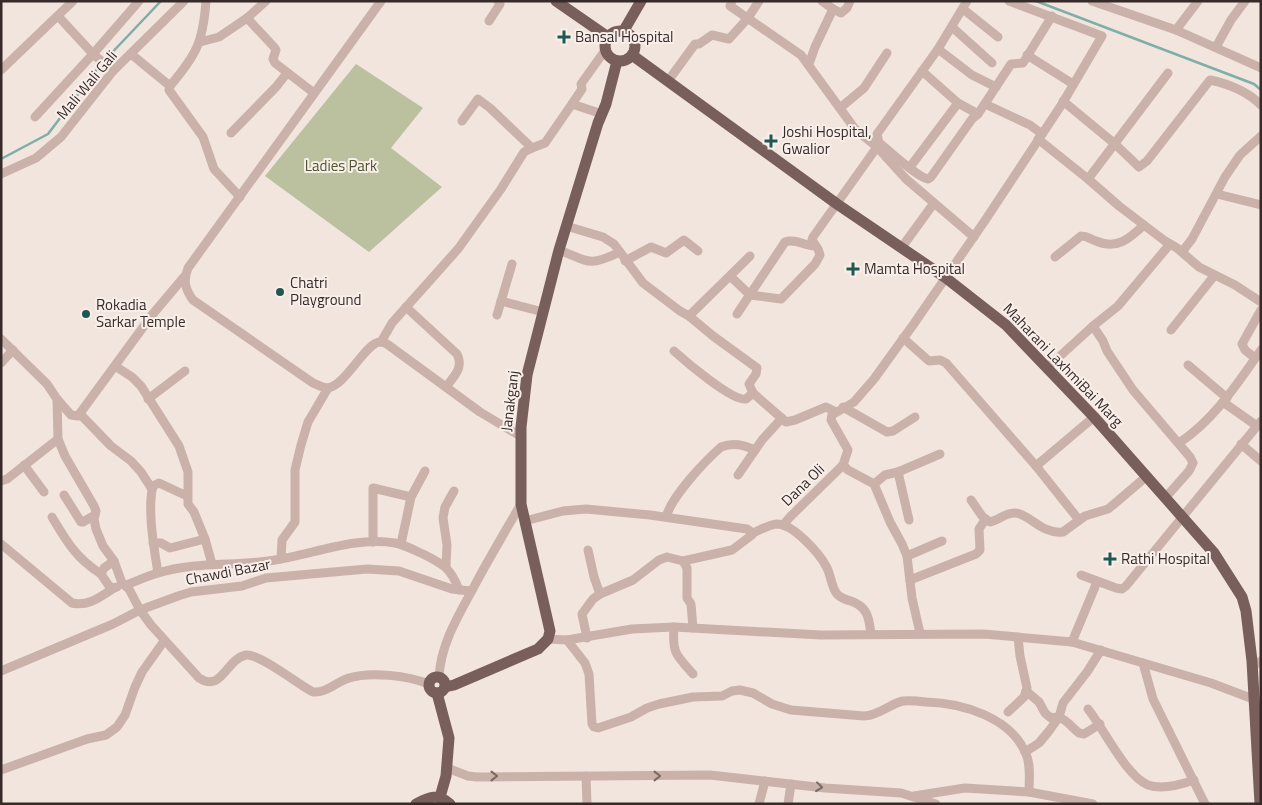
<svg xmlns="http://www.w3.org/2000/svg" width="1262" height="805" viewBox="0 0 1262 805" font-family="'Titillium Web',sans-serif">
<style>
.green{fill:#bbc09e}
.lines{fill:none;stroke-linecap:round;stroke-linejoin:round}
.stream{stroke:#7daea7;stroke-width:2.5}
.minor{stroke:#cab2aa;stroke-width:9}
.major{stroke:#795f5b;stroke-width:11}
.oneway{stroke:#796863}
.poi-dot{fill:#205751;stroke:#f9efea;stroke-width:2}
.labels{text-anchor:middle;stroke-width:4;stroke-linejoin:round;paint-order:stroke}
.poi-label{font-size:15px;fill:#372b29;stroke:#f9efea;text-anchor:start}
.street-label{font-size:15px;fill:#372b29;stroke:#f9efea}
.park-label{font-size:15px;fill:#4d552e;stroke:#f9efea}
</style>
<rect width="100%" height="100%" fill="#f2e5de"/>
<path class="green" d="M356,64l67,44 -32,40 51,39 -73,65 -104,-76z"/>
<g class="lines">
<g class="stream">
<path d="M1036,1l218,83 7,6"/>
<path d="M105,60l56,-59"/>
<path d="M1,159l47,-25 53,-70"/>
</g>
<g class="minor">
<path d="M206,1c-3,42 -10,54 -36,85l-1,4 34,47 11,32 26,28"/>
<path d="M381,1l-193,267c-5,13 -3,21 5,32l120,83c5,2 10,5 15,5 18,-3 38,-46 52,-46 1,0 6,1 7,2l93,68 40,24"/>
<path d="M732,1l-2,5 71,49 54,74 22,18 29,32 68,58"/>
<path d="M1092,1l84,29 85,38"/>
<path d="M833,9l8,4 6,-5 3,-7"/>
<path d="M963,9l35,28"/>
<path d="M247,18l27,29 2,3 -3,9 2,4 39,30"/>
<path d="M489,21l11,-17 -2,-3"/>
<path d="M952,27l40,36"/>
<path d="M1176,30l22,-29"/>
<path d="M200,42l19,-5 28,-19 19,-17"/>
<path d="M1216,47l15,-27 14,-19"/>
<path d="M938,49l34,26 24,12"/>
<path d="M131,54l39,32"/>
<path d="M1027,55l46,29"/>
<path d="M809,64l6,-17 18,-38 -11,-8"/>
<path d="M1,70l72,-69"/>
<path d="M113,71l-20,-17 46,-53"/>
<path d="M668,81l27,-37h4l13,-9 17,4 19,-21 11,-17"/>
<path d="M1063,101l52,43 24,23 8,-6 63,-81c19,4 37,11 51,25"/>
<path d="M572,104l10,-15 -1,-5 25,-35"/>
<path d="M985,104l45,21 12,9"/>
<path d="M840,108l24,-20 23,-35"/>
<path d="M978,114l33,-50 12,-1 29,-47"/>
<path d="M35,117l58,-63 -35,-38"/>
<path d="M231,133l45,-46 11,-14"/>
<path d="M1038,139l50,40 31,27 46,35 12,7 22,19 36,18 26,17"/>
<path d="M879,143c11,8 38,34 49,36l3,-2 41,-58 6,-5 -20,-11 -36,-32"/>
<path d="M532,148l13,-5 27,-39 30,10"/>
<path d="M910,167l48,-64"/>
<path d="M1,174l35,-16 25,-21 52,-66 71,-70"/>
<path d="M1088,179l80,-106"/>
<path d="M1217,194l44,11"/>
<path d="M566,226l37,11 11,7 29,39 37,28 9,5 24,20 44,32 -1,6 -7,10 4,9"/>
<path d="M902,247l32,-44"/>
<path d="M559,250c31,12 29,17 61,2"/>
<path d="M1182,252l10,-13 33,-62 15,-22 21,-19"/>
<path d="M1055,257l26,-21c7,0 9,3 15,5 21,9 33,-2 48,-16"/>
<path d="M625,261l26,-14 15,6 18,-13 14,11"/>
<path d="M730,276l20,19 31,4 34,-35 5,-9 -2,-6 -6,-9 1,-3 64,-90 2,-4 -2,-9 61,-85 29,-48"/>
<path d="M501,301l42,11"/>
<path d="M406,307l51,47c7,14 -3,22 -11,33"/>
<path d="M737,314l48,-72c10,-4 20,4 30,4"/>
<path d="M497,315l15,-51"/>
<path d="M689,316l61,-60"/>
<path d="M1171,330l43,-54"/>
<path d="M903,338l26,23 11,-1 6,3 90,103"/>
<path d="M1,339l46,45 10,15 1,40 7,17 29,50 2,5 -2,8 2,10 7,17 11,15 8,22 7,6 11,21 11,15 48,53c23,15 27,-19 47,-23 13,-2 53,30 67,37 14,1 23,-10 36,-14 22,-7 59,-2 80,6"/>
<path d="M381,342l11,-19 66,-74 43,-60 23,-37 8,-4 -42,-40 -12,-9 -16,22"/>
<path d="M674,351c11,10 59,51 72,48l7,-6 33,29 9,-2 31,-13 10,5"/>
<path d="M1255,358l-10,-8 -3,-6 19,-34"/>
<path d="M1,363l12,-13"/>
<path d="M1188,365l39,33"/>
<path d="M115,366l17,11 9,9 38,60 9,26v32l6,8 11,27 7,25"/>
<path d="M1048,367l45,-41"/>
<path d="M57,399l14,16 7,1 74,-101 32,-38"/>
<path d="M148,399l37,-28"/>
<path d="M1223,402l34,24"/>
<path d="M843,407l44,25 6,-1 22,-14"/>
<path d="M80,414l31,32 20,15 10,11 11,17"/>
<path d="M1179,443c35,-23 58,-59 82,-93"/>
<path d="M1241,444l20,17"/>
<path d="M24,465l20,27"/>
<path d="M843,465l5,5 26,14 16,38 12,22 5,12 5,42 8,35"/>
<path d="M898,472l11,48"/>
<path d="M738,475l24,-35 20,-22"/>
<path d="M1,481l6,-2 51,-40"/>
<path d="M874,484l11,-9 13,-3 42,-18"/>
<path d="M64,495l17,27h2l12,-7"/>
<path d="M1166,497l23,-26 4,-8 -3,-6 -57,-67 -26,-39 -4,-10 -10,-15 25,-20 52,-62"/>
<path d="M971,500l11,16 8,6c9,-2 16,-10 26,-9 13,1 27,22 47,19l22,-16 23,-7 5,-4 34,-29"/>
<path d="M52,517c15,25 24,41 49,57"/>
<path d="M666,517c6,-21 38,-55 55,-70 13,-5 22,-2 34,3"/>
<path d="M1079,520l-43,-54 58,-49"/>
<path d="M525,521l38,-10 23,-2 64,6 97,14 6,4c7,-3 17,-9 25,-9 16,1 41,29 48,42 5,8 5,21 11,28 4,4 9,6 14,7 17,6 18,17 20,33"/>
<path d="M783,525l7,-8 53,-52 5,-15 -17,-30 1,-5 22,-13 20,-23 39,-54 71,-103 78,-118 40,-68 -93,-35"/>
<path d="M373,542v-54l38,9"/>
<path d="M153,543h8l9,5 35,-9"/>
<path d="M1,544l71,59c17,4 29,-7 42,-15"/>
<path d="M401,544l10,-47 14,-26"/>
<path d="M588,550l6,27 6,17"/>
<path d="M907,556l35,-15"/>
<path d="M281,559l1,-19 13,-18v-52l6,-25 7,-23 20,-34"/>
<path d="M114,561l-10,7 -3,6 8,12 5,2 3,-1"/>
<path d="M683,561l49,-11 20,-15 1,-2"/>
<path d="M446,566l1,-21 -4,-27 2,-11 9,-16"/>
<path d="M158,573c-4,-24 -11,-65 -5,-87l6,-3 28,13"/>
<path d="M1081,575l35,13 6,1 4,-3 135,-165"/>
<path d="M910,580l66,-26 4,-4 -1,-21 6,-9"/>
<path d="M126,585c11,-4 21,-9 32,-12 36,-11 73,-7 110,-12 42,-5 84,-25 127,-18 10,2 19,7 28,11 20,10 28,14 36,36"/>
<path d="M674,627c-2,26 2,28 19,47"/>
<path d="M587,638l-5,-24 11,-15 7,-5 33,-14 26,-20 8,-3 16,4 4,7v30l4,6 2,24"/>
<path d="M548,639l19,1 65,-11 42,-2 147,8 163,-1 88,8 139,41 50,19"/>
<path d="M567,640l18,23 4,11 3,50 2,3 4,1 33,-11 16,-9 12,-4 34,-7 29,-1 10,-5 8,-1 13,3 19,11 19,6 73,6c13,0 26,-12 39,-15 7,-1 15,0 23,1 36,1 85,15 100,52 5,11 3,26 3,38"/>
<path d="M1072,642l25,-60"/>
<path d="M1143,663l10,36 52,105"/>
<path d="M1252,667l9,-6"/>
<path d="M1,671l112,-47 27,-14 38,-14 13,-4 51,-6 24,-8 101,-9 32,2 53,18 19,2"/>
<path d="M439,677c2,-36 22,-65 38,-96 14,-26 29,-51 44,-77"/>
<path d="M1026,691l13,11 6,11 6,5c12,-4 19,8 28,15l5,1 16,-10"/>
<path d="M1088,709c16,20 38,67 60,76 14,5 32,0 46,-5"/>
<path d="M1008,712l16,-15 3,-9 -7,-32 -2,-19"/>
<path d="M1025,752l14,-9 10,-12 10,-14 4,-14 24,-31 14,-22"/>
<path d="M447,768l21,8 9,1 233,-2 115,13 76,5 35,11"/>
<path d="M1,770l86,-31 19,-4 11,-8 8,-12 10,-28 7,-15 22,-31"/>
<path d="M586,776l1,28"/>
<path d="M914,796l51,-8 64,4 64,12"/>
<path d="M759,804l6,-23"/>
<path d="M788,804l3,-20"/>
</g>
<g class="major">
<path d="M556,1l52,36"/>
<circle cx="620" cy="46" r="15"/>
<path d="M623,32l18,-31"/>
<path d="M632,55l205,149 109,74 60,47 88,92 120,136 28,44 4,14 6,50 8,143"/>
<circle cx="437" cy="685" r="8"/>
<path d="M445,687l9,-2 84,-36 10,-10 2,-8 -29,-127v-77l6,-52 32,-125 39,-127 8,-19 11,-43"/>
<path d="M437,693l12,45 -3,38 -6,21"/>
<path d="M416,804c13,-7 22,-11 34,0"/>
</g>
</g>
<defs><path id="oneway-chevron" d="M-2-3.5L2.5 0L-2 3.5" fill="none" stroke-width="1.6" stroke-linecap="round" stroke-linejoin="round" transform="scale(1.25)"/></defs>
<g class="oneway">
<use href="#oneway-chevron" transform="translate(494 776)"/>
<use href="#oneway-chevron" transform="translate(657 776)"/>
<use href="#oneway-chevron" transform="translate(819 787) rotate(6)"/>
</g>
<g class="poi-dot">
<path d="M561.5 29.5h5v5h5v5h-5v5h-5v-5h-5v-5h5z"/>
<path d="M768.5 133.5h5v5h5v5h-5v5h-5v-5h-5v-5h5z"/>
<path d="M850.5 261.5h5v5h5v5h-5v5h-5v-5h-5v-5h5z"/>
<circle cx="280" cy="292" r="5"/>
<circle cx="86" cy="314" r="5"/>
<path d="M1107.5 551.5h5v5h5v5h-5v5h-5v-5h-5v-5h5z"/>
</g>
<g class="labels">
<g class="poi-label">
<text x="575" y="42">Bansal Hospital</text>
<text x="782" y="137">Joshi Hospital,<tspan x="782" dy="17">Gwalior</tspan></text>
<text x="864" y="274">Mamta Hospital</text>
<text x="290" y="288">Chatri<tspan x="290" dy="17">Playground</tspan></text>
<text x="96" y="310">Rokadia<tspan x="96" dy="17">Sarkar Temple</tspan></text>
<text x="1121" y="564">Rathi Hospital</text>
</g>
<g class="street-label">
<text transform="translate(87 85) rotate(-50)" y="5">Mali Wali Gali</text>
<text transform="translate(1063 365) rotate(46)" y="5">Maharani LaxhmiBai Marg</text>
<text transform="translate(510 401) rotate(-83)" y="5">Janakganj</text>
<text transform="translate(803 485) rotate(-44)" y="5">Dana Oli</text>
<text transform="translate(228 572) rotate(-11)" y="5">Chawdi Bazar</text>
</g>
<g class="park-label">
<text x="341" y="171">Ladies Park</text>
</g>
</g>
<rect width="1262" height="805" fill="none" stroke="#372b29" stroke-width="5"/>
</svg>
